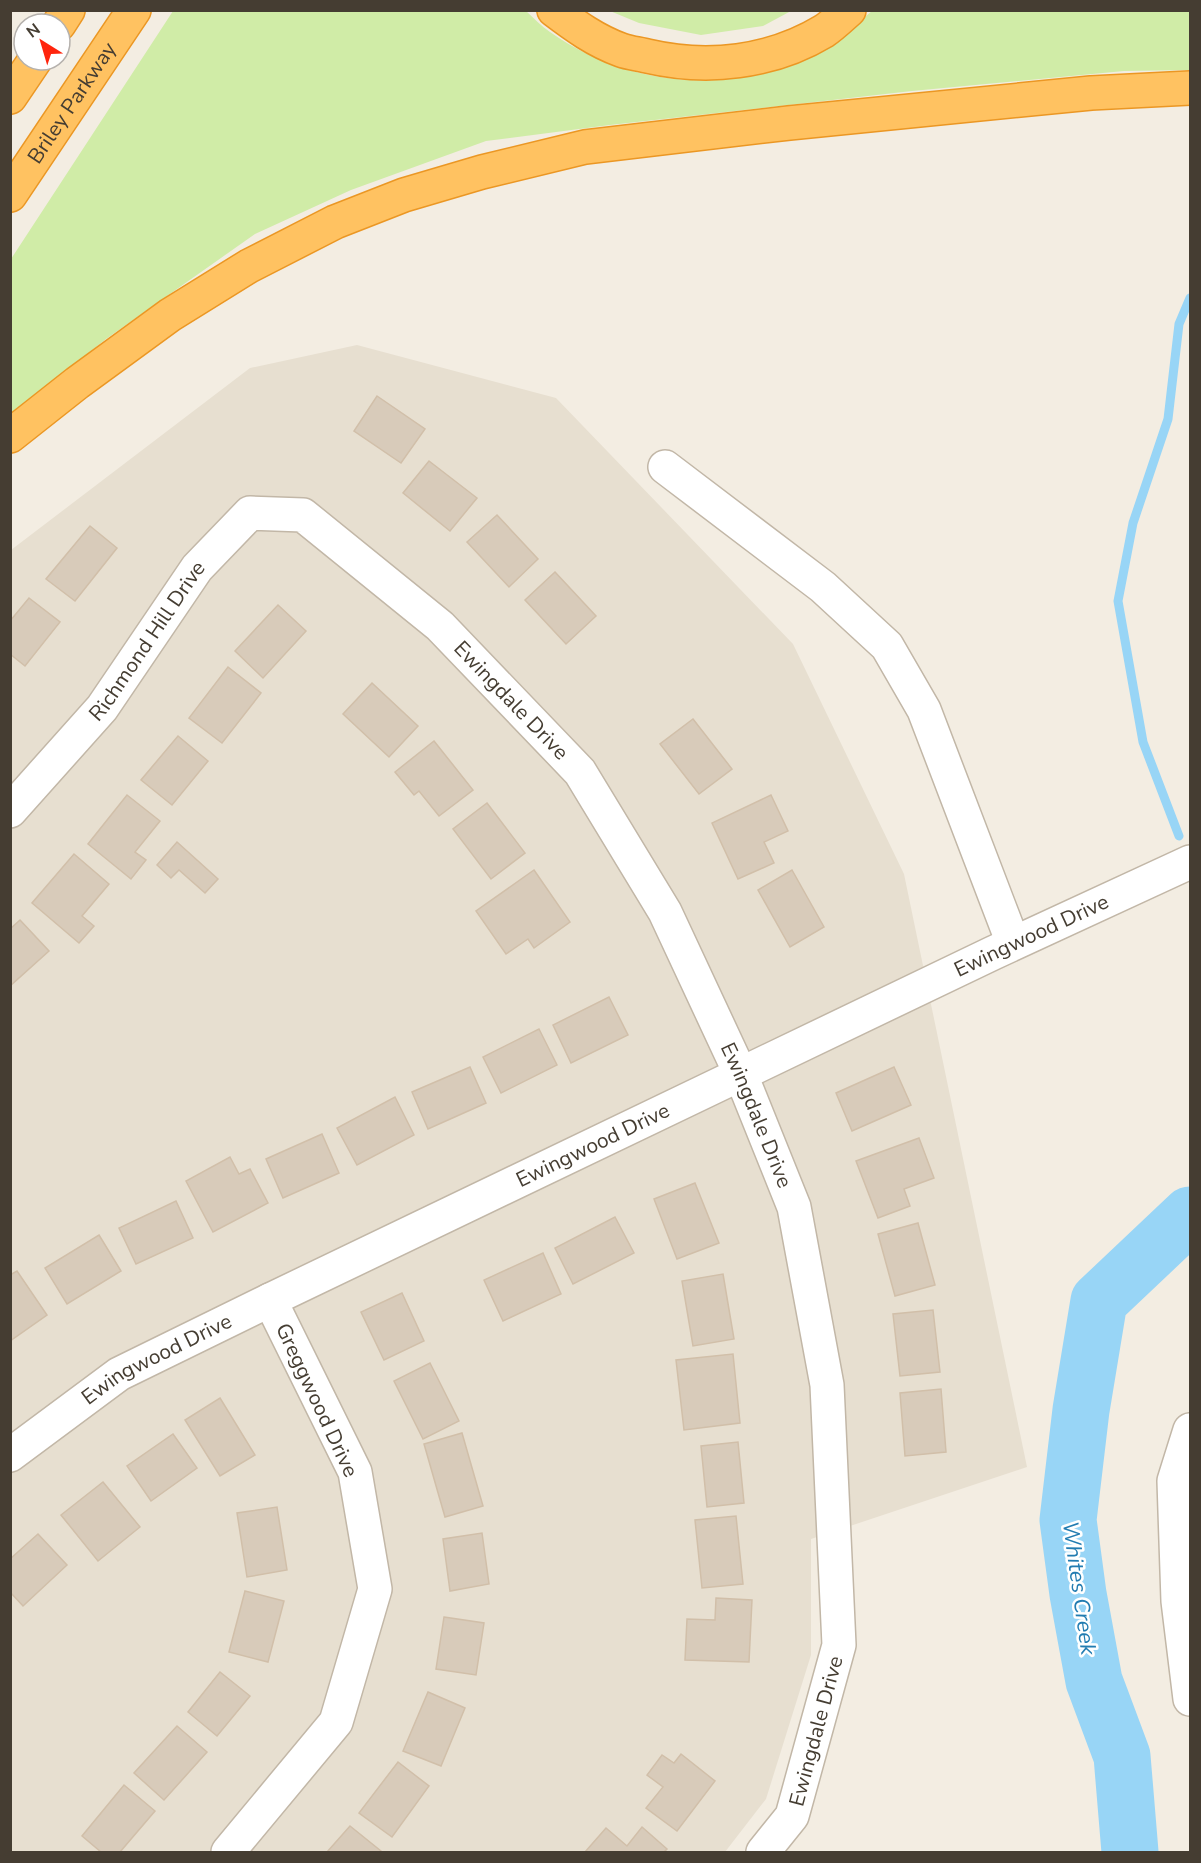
<svg xmlns="http://www.w3.org/2000/svg" width="1201" height="1863" viewBox="0 0 1201 1863" font-family="'Nunito Sans',sans-serif">
<style>
.residential{fill:#e7dfd0}
.green{fill:#d0eca7}
.lines{fill:none;stroke-linecap:round;stroke-linejoin:round}
.stream{stroke:#98d5f6;stroke-width:9}
.river{stroke:#98d5f6;stroke-width:57}
.building{fill:#d8cbba;stroke:#d1bfa9;stroke-width:1.5}
.minor-casing{stroke:#c2b7a7;stroke-width:36}
.highway-casing{stroke:#eb9724;stroke-width:36}
.minor{stroke:#fff;stroke-width:33}
.highway{stroke:#ffc261;stroke-width:33}
.labels{text-anchor:middle;stroke-width:5;stroke-linejoin:round;paint-order:stroke}
.street-label{font-size:21px;fill:#453d32;stroke:#fff}
.water-label{font-size:22px;font-style:italic;fill:#227cb1;stroke:#fff}
</style>
<rect width="100%" height="100%" fill="#f3ede2"/>
<path class="residential" d="M357,345l199,53 237,246 111,230 123,593 -216,72v116l-45,144 -41,53h-714v-1302l239,-182z"/>
<g class="green">
<path d="M173,11h353c8,7 15,15 24,21 71,50 161,62 243,32 30,-11 55,-33 79,-53h318v59l-66,1 -212,20 -302,34 -124,16 -135,49 -96,44 -149,105 -95,76v-156z"/>
<path d="M610,11h181l-28,15 -62,9 -62,-12z"/>
</g>
<g class="lines">
<path class="stream" d="M1179,836l-36,-94 -25,-141 15,-78 35,-104 11,-95 11,-26"/>
<path class="river" d="M1130,1852l-8,-96 -28,-75 -16,-87 -10,-74 13,-110 18,-109 91,-86"/>
</g>
<g class="building">
<path d="M377,396l48,33 -24,34 -47,-32z"/>
<path d="M429,461l48,37 -27,33 -47,-38z"/>
<path d="M497,515l41,44 -29,28 -42,-45z"/>
<path d="M90,526l27,22 -42,53 -29,-22z"/>
<path d="M555,572l41,44 -30,28 -41,-44z"/>
<path d="M29,598l31,24 -35,44 -15,-12v-33z"/>
<path d="M278,605l28,26 -43,47 -28,-27z"/>
<path d="M228,667l33,26 -39,50 -33,-25z"/>
<path d="M372,683l46,43 -29,31 -46,-43z"/>
<path d="M693,719l39,50 -33,25 -39,-50z"/>
<path d="M178,736l30,25 -36,44 -31,-25z"/>
<path d="M434,741l39,49 -34,26 -20,-25 -5,4 -19,-23z"/>
<path d="M127,795l33,26 -25,31 11,8 -15,19 -43,-35z"/>
<path d="M771,795l17,36 -24,11 10,21 -36,16 -26,-56z"/>
<path d="M487,803l38,50 -34,26 -38,-50z"/>
<path d="M177,842l41,37 -13,14 -26,-23 -8,8 -14,-13z"/>
<path d="M74,854l35,30 -27,32 12,10 -15,17 -47,-40z"/>
<path d="M534,870l36,52 -36,26 -6,-9 -22,15 -30,-43z"/>
<path d="M792,870l32,57 -34,20 -32,-57z"/>
<path d="M20,920l29,31 -39,35v-57z"/>
<path d="M609,997l19,38 -57,28 -18,-38z"/>
<path d="M539,1029l18,36 -56,28 -18,-36z"/>
<path d="M470,1067l16,36 -58,26 -16,-37z"/>
<path d="M894,1067l17,38 -59,26 -16,-38z"/>
<path d="M395,1097l19,38 -57,30 -20,-37z"/>
<path d="M322,1134l17,39 -56,25 -17,-39z"/>
<path d="M919,1138l15,40 -30,11 6,17 -32,12 -22,-57z"/>
<path d="M230,1157l9,17 11,-5 18,34 -55,29 -27,-51z"/>
<path d="M695,1183l24,60 -42,16 -23,-60z"/>
<path d="M176,1201l17,37 -57,26 -17,-36z"/>
<path d="M615,1217l19,36 -61,31 -18,-36z"/>
<path d="M918,1223l17,62 -40,11 -17,-62z"/>
<path d="M99,1235l22,36 -54,33 -22,-36z"/>
<path d="M543,1253l18,41 -58,27 -19,-41z"/>
<path d="M17,1271l30,44 -37,26v-66z"/>
<path d="M723,1274l11,65 -41,7 -11,-65z"/>
<path d="M402,1293l22,48 -40,19 -23,-48z"/>
<path d="M933,1310l7,62 -40,4 -7,-62z"/>
<path d="M733,1354l7,69 -56,7 -8,-70z"/>
<path d="M430,1363l29,58 -36,18 -29,-58z"/>
<path d="M941,1389l5,63 -41,4 -5,-63z"/>
<path d="M220,1398l35,57 -35,21 -35,-56z"/>
<path d="M462,1433l21,73 -38,11 -21,-73z"/>
<path d="M173,1434l24,34 -46,33 -24,-35z"/>
<path d="M738,1442l6,61 -37,4 -6,-61z"/>
<path d="M103,1482l37,45 -42,34 -37,-46z"/>
<path d="M277,1507l10,63 -40,7 -10,-64z"/>
<path d="M736,1516l7,68 -41,4 -7,-68z"/>
<path d="M482,1533l7,51 -39,7 -7,-52z"/>
<path d="M38,1534l29,31 -44,41 -13,-14v-33z"/>
<path d="M245,1591l39,10 -16,61 -39,-10z"/>
<path d="M716,1598l36,2 -3,62 -64,-2 2,-41 28,1z"/>
<path d="M444,1617l40,6 -8,52 -40,-6z"/>
<path d="M220,1672l30,24 -33,40 -29,-24z"/>
<path d="M428,1692l37,16 -24,58 -38,-15z"/>
<path d="M177,1726l30,26 -43,48 -30,-27z"/>
<path d="M681,1754l34,27 -38,50 -31,-23 17,-21 -16,-12 15,-20 12,8z"/>
<path d="M398,1762l31,24 -37,51 -33,-24z"/>
<path d="M124,1785l31,26 -35,41h-19l-19,-16z"/>
<path d="M350,1826l31,25 -1,1h-53z"/>
<path d="M642,1827l25,22 -3,3h-79l21,-24 21,18z"/>
</g>
<g class="lines">
<g class="minor-casing">
<g id="minor">
<path d="M665,467l158,120 64,59 37,64 89,233"/>
<path id="s1" d="M10,811l92,-103 95,-140 53,-55 53,2 137,111 140,146 85,140 76,163 53,132 33,178 12,260 -47,171 -29,36"/>
<path d="M1190,1430l-16,51 4,120 12,98"/>
<path id="s2" d="M10,1455l109,-81 151,-74 723,-347 197,-91"/>
<path d="M228,1852l108,-130 39,-133 -20,-117 -85,-172"/>
</g>
</g>
<g class="highway-casing">
<g id="highway">
<path d="M554,10c21,16 42,31 67,40 8,3 18,4 26,6 60,14 124,7 177,-25 9,-6 17,-14 25,-21"/>
<path d="M59,24l9,-14"/>
<path d="M10,97l25,-37"/>
<path id="s3" d="M10,195l124,-185"/>
<path d="M10,436l67,-53 93,-68 79,-49 86,-44 69,-27 78,-23 103,-25 204,-24 302,-30 99,-5"/>
</g>
</g>
<use href="#minor" class="minor"/>
<use href="#highway" class="highway"/>
</g>
<g class="labels">
<g class="street-label">
<text dy="7" stroke="none"><textPath href="#s3" startOffset="111">Briley Parkway</textPath></text>
<text dy="7" stroke="none"><textPath href="#s1" startOffset="219">Richmond Hill Drive</textPath></text>
<text dy="7" stroke="none"><textPath href="#s1" startOffset="716">Ewingdale Drive</textPath></text>
<text dy="7" stroke="none"><textPath href="#s2" startOffset="1148">Ewingwood Drive</textPath></text>
<text dy="7" stroke="none"><textPath href="#s1" startOffset="1202">Ewingdale Drive</textPath></text>
<text dy="7" stroke="none"><textPath href="#s2" startOffset="662">Ewingwood Drive</textPath></text>
<text dy="7" stroke="none"><textPath href="#s2" startOffset="176">Ewingwood Drive</textPath></text>
<text transform="translate(317 1400) rotate(65)" y="7">Greggwood Drive</text>
<text transform="translate(816 1731) rotate(-75)" y="7">Ewingdale Drive</text>
</g>
<g class="water-label">
<text transform="translate(1080 1588) rotate(82)" y="8">Whites Creek</text>
</g>
</g>
<rect width="1201" height="1863" fill="none" stroke="#453d32" stroke-width="24"/>
<g transform="translate(42 42) rotate(323)"><circle r="28" fill="#ffffff" stroke="#b5b1ad" stroke-width="1.5"/>
<path d="M0-4.5L10 22L0 15L-10 22Z" fill="#ff250d"/>
<text y="-9" font-size="16" font-weight="bold" text-anchor="middle" fill="#453d32">N</text>
</g>
</svg>
